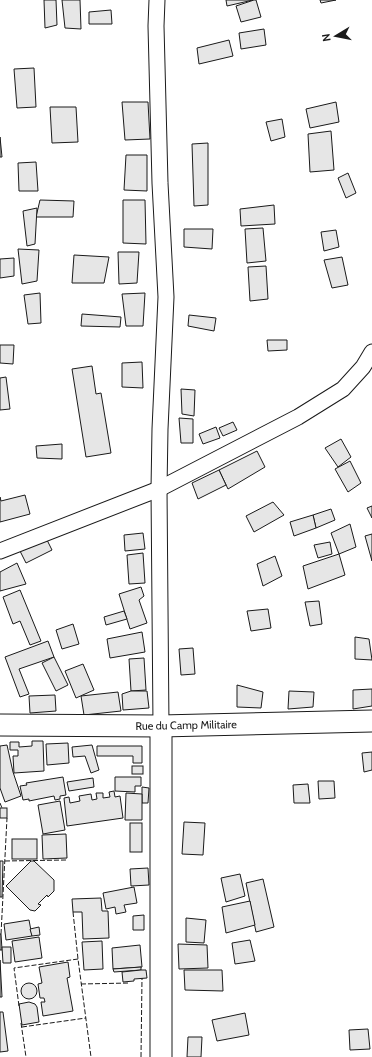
<svg xmlns="http://www.w3.org/2000/svg" width="372" height="1057" viewBox="0 0 372 1057" font-family="Cabin,sans-serif">
<style>
.building{fill:#e6e6e6;stroke:#1a1a1a}
.lines{fill:none;stroke-linecap:round;stroke-linejoin:round}
.street-casing{stroke:#1a1a1a;stroke-width:17}
.secondary-casing{stroke:#1a1a1a;stroke-width:23}
.street{stroke:#fff;stroke-width:15}
.secondary{stroke:#fff;stroke-width:21}
.fence{stroke:#1a1a1a;stroke-width:1;stroke-dasharray:5 2;stroke-linecap:butt}
.labels{text-anchor:middle;stroke-width:3;stroke-linejoin:round;paint-order:stroke}
.street-label{font-size:11px;fill:#1a1a1a;stroke:#fff}
</style>
<rect width="100%" height="100%" fill="#fff"/>
<g class="building">
<path d="M44,0h12l1,25 -12,3z"/>
<path d="M62,0h18l1,29 -16,-1z"/>
<path d="M226,0h27l-26,6z"/>
<path d="M254,0h2l5,17 -20,5 -5,-16z"/>
<path d="M320,0h16l-15,3z"/>
<path d="M111,10l1,14h-23v-12z"/>
<path d="M264,29l2,16 -25,4 -2,-16z"/>
<path d="M229,40l4,16 -34,8 -2,-16z"/>
<path d="M34,68l2,39 -19,1 -3,-39z"/>
<path d="M122,102h26l2,37 -25,1z"/>
<path d="M336,102l3,20 -29,6 -4,-19z"/>
<path d="M50,107h26l2,35 -26,1z"/>
<path d="M282,119l3,18 -14,4 -5,-19z"/>
<path d="M331,131l3,39 -24,2 -2,-38z"/>
<path d="M0,137l2,20h-2z"/>
<path d="M208,143v62l-14,1 -2,-62z"/>
<path d="M126,155h21v36l-23,-1z"/>
<path d="M36,162l2,29h-19l-1,-28z"/>
<path d="M348,173l8,20 -10,5 -8,-20z"/>
<path d="M40,200l34,1 -1,16h-37z"/>
<path d="M123,200h22l1,44 -23,-1z"/>
<path d="M274,205l1,19 -34,2 -1,-17z"/>
<path d="M37,208l-2,36 -8,2 -4,-35z"/>
<path d="M263,228l3,33 -19,2 -2,-34z"/>
<path d="M184,229h29l-1,20 -28,-2z"/>
<path d="M336,230l3,17 -15,4 -3,-19z"/>
<path d="M18,249l21,1 -2,31 -15,3z"/>
<path d="M118,252h21l-2,31 -18,1z"/>
<path d="M74,255l35,2 -5,26h-32z"/>
<path d="M342,257l6,28 -16,3 -8,-28z"/>
<path d="M14,258v18l-14,2v-19z"/>
<path d="M266,266l2,33 -18,2 -2,-34z"/>
<path d="M40,293l1,30 -13,1 -4,-29z"/>
<path d="M145,293l-2,33h-17l-4,-32z"/>
<path d="M82,314l39,3 -1,10 -39,-1z"/>
<path d="M189,315l27,3 -2,13 -26,-5z"/>
<path d="M267,340h20v10l-19,1z"/>
<path d="M0,345h14l-1,19 -13,-1z"/>
<path d="M142,362l1,26 -21,-1v-24z"/>
<path d="M92,366l4,28 5,-1 10,60 -25,4 -14,-88z"/>
<path d="M6,377l4,32 -10,1v-32z"/>
<path d="M181,389l14,1 -1,26 -12,-2z"/>
<path d="M179,418l14,1v24h-12z"/>
<path d="M233,422l4,8 -14,6 -4,-8z"/>
<path d="M216,427l4,11 -17,6 -4,-10z"/>
<path d="M341,439l10,18 -13,10 -13,-19z"/>
<path d="M62,444v15l-25,-1 -1,-12z"/>
<path d="M257,451l8,16 -37,22 -9,-19z"/>
<path d="M350,461l11,22 -13,9 -13,-23z"/>
<path d="M219,470l7,15 -28,14 -6,-16z"/>
<path d="M25,495l5,19 -30,8v-25l1,4z"/>
<path d="M273,502l11,13 -30,17 -8,-16z"/>
<path d="M372,506v12l-5,-10z"/>
<path d="M331,509l4,11 -19,8 -3,-13z"/>
<path d="M313,515l3,13 -22,8 -4,-14z"/>
<path d="M350,524l6,23 -17,7 -8,-21z"/>
<path d="M143,533l2,16 -20,2 -1,-16z"/>
<path d="M372,534v27l-7,-25z"/>
<path d="M45,536l7,14 -26,13 -7,-14z"/>
<path d="M330,542l2,12 -14,4 -4,-13z"/>
<path d="M143,553l2,30 -16,1 -2,-29z"/>
<path d="M339,554l6,21 -37,14 -5,-23z"/>
<path d="M275,556l7,20 -19,10 -6,-22z"/>
<path d="M17,563l9,21 -26,7v-19z"/>
<path d="M141,587l3,9 -5,4 8,23 -17,6 -11,-35z"/>
<path d="M20,590l21,51 -11,4 -10,-24 -7,3 -10,-27z"/>
<path d="M319,601l3,23 -12,2 -5,-24z"/>
<path d="M268,609l3,19 -20,3 -4,-20z"/>
<path d="M124,611l3,8 -21,6 -2,-8z"/>
<path d="M73,624l6,20 -17,5 -6,-19z"/>
<path d="M142,632l3,20 -35,6 -3,-19z"/>
<path d="M355,637l14,2 3,21 -17,-1z"/>
<path d="M48,641l6,16 -35,12 10,25 -9,3 -15,-40z"/>
<path d="M193,648l2,26 -14,1 -2,-26z"/>
<path d="M54,657l14,28 -12,6 -14,-28z"/>
<path d="M144,658l2,32 -15,1 -2,-32z"/>
<path d="M83,664l11,26 -18,8 -11,-27z"/>
<path d="M237,685l26,7 -2,16 -24,-1z"/>
<path d="M372,689v17l-19,3v-19z"/>
<path d="M131,691h16l2,17 -26,2 -1,-16z"/>
<path d="M289,691l25,1 -1,15 -25,2z"/>
<path d="M118,692l3,19 -37,4 -3,-19z"/>
<path d="M55,695l1,16 -26,2 -1,-17z"/>
<path d="M32,741h11l1,30 -30,2 -1,-17h5v-6h-8v-8h9v5l13,-1z"/>
<path d="M68,743l1,20 -22,2 -1,-21z"/>
<path d="M7,745l6,27 8,24 -16,6 -5,-14v-42z"/>
<path d="M92,745l7,25 -8,3 -6,-17 -12,1 -1,-10z"/>
<path d="M97,746h45v17h-9v-7h-36z"/>
<path d="M372,752v18l-8,2 -2,-19z"/>
<rect x="132" y="766" width="11" height="8"/>
<path d="M63,777l3,18 -6,1v3l-5,1 -1,-4 -25,5v-2l-6,1 -3,-14 7,-1 -1,-2z"/>
<path d="M115,777h26v9h-6v6l-20,-1z"/>
<path d="M93,778l1,9 -25,4 -2,-9z"/>
<path d="M318,781h16l1,17 -16,1z"/>
<path d="M308,784l2,19h-16l-1,-18z"/>
<path d="M142,787l7,1 -1,15h-6z"/>
<path d="M114,791l1,6 5,-1 3,22 -56,8 -3,-28 5,-1 1,6 10,-2 -1,-5 12,-2 1,6 5,-1 -1,-6h7v5l7,-1 -1,-5z"/>
<path d="M126,793l16,1v26h-17z"/>
<path d="M60,801l5,29 -22,4 -5,-29z"/>
<rect x="0" y="808" width="7" height="10"/>
<path d="M184,822l21,1 -2,32 -21,-1z"/>
<rect x="130" y="823" width="12" height="29"/>
<path d="M66,834l1,24 -24,1 -1,-24z"/>
<rect x="12" y="839" width="25" height="20"/>
<path d="M0,861h3l-1,36h-2z"/>
<path d="M31,861h3l20,19v11l-6,6 -1,-2 -9,9 3,1 -6,6 -5,-1 -24,-24z"/>
<path d="M148,868l1,17 -18,1 -1,-17z"/>
<path d="M240,874l5,22 -19,6 -5,-24z"/>
<path d="M263,879l11,48 -18,5 -10,-49z"/>
<path d="M134,887l3,16 -13,2 2,7 -10,2 -1,-7 -9,2 -3,-16z"/>
<path d="M101,898l1,13h6l1,27 -26,1 -1,-27h-9l-1,-13z"/>
<path d="M250,901l5,24 -29,8 -4,-26z"/>
<path d="M144,915v15h-11v-14z"/>
<path d="M186,918l20,2 -2,23 -18,-1z"/>
<path d="M29,920l3,16 -26,4 -2,-16z"/>
<path d="M39,927l1,8 -8,1 -2,-7z"/>
<path d="M0,934h1l1,16h-2z"/>
<path d="M39,937l3,21 -27,4 -3,-21z"/>
<path d="M250,940l5,21 -20,3 -3,-21z"/>
<path d="M102,941l1,28 -19,1 -2,-28z"/>
<path d="M178,944l29,1 1,23 -29,1z"/>
<path d="M140,945l2,22 -29,2 -1,-21z"/>
<path d="M2,947h9v16h-8z"/>
<path d="M0,960l2,37h-2z"/>
<path d="M68,962l2,15 -3,1 6,33 -30,5 -2,-14h4l-1,-4h-4l-2,-14 4,-1 -3,-16z"/>
<path d="M141,967v3l-27,2 -1,-3z"/>
<path d="M141,970h5l1,8 -13,1v2l-11,1 -1,-10z"/>
<path d="M184,970h38l1,21 -38,-1z"/>
<circle cx="29" cy="991" r="8"/>
<path d="M29,1002l6,2 2,3 2,15 -17,3 -3,-21z"/>
<path d="M0,1012h3l5,39 -8,1z"/>
<path d="M245,1013l4,22 -32,6 -5,-21z"/>
<path d="M368,1029l2,20 -20,1 -1,-20z"/>
<path d="M188,1037h14l-1,20h-14z"/>
</g>
<g class="lines">
<g class="street-casing">
<g id="street">
<path d="M157,0l-1,26 4,157 6,114 -6,132 -1,60 2,237"/>
<path d="M0,551l159,-62 139,-72 45,-28 20,-22 9,-15"/>
</g>
</g>
<g class="secondary-casing">
<g id="secondary">
<path d="M0,725l161,1 211,-5"/>
<path d="M161,726v331"/>
</g>
</g>
<use href="#street" class="street"/>
<use href="#secondary" class="secondary"/>
<g class="fence">
<path d="M0,803l2,5"/>
<path d="M5,861l61,-1 1,-2"/>
<path d="M73,912l5,47 13,98"/>
<path d="M1,934l6,-116"/>
<path d="M81,984l49,-1"/>
<path d="M19,1006l-5,-38 64,-9"/>
<path d="M21,1023l5,34"/>
<path d="M22,1027l64,-9"/>
<path d="M141,1057l1,-79"/>
</g>
</g>
<g class="labels">
<g class="street-label">
<text transform="translate(186 725) rotate(-1)" y="4">Rue du Camp Militaire</text>
</g>
</g>
<g transform="translate(336 36) rotate(260)" stroke="#ffffff" stroke-width="3" paint-order="stroke">
<path d="M0-3L7 15L0 10L-7 15Z" fill="#1a1a1a"/>
<text y="-6" font-size="11" font-weight="bold" text-anchor="middle" fill="#1a1a1a">N</text>
</g>
</svg>
